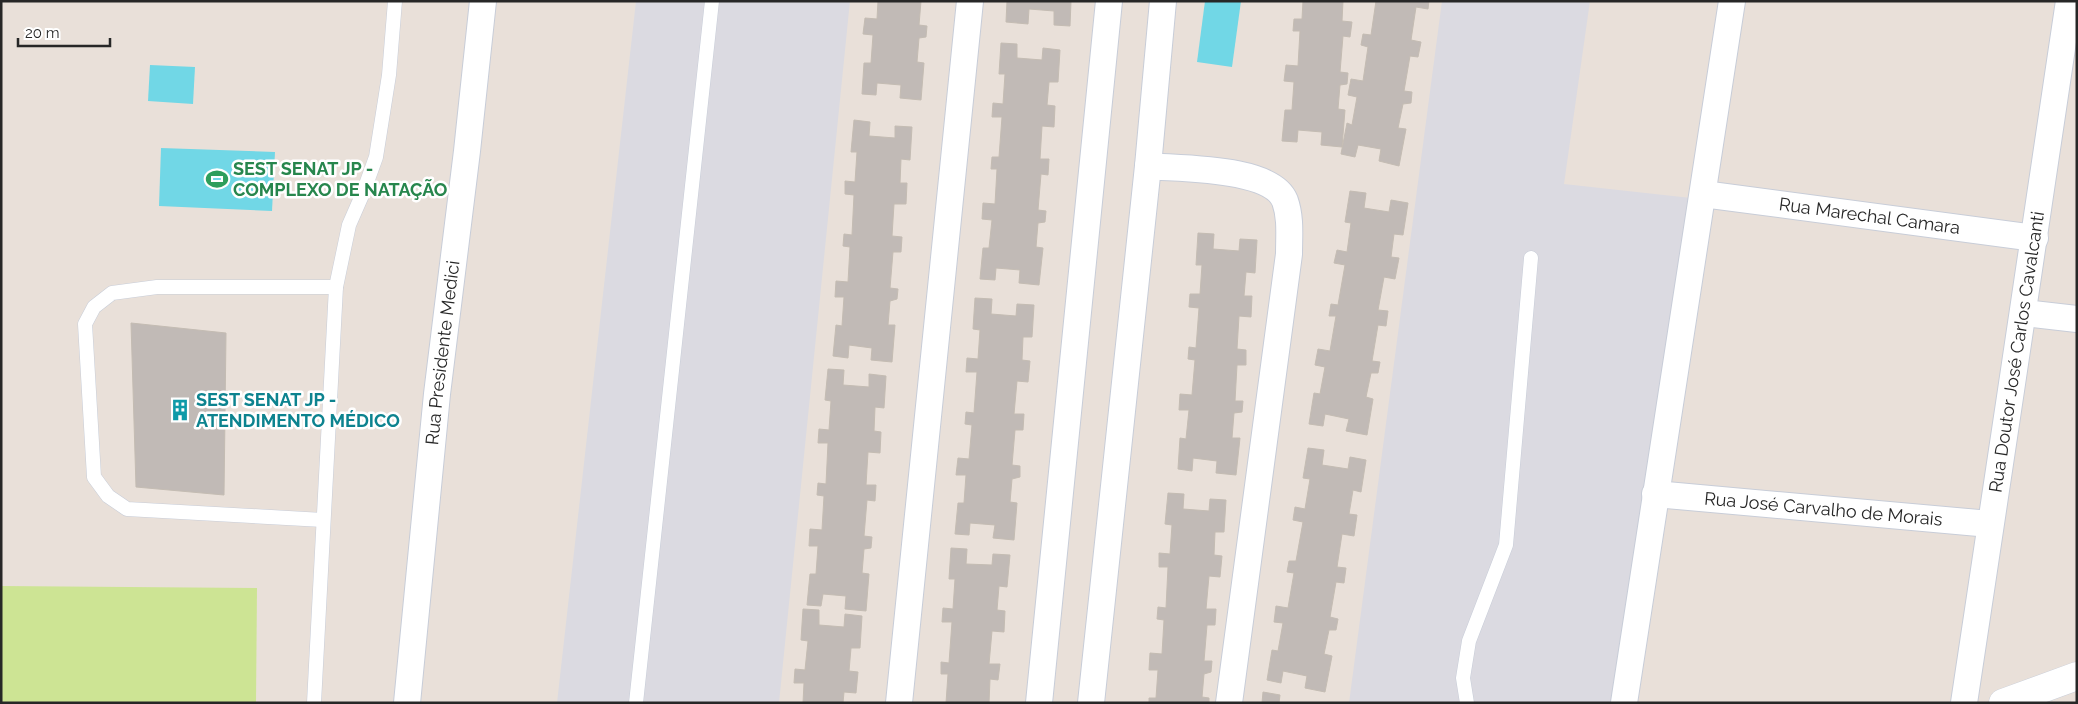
<svg xmlns="http://www.w3.org/2000/svg" width="2078" height="704" viewBox="0 0 2078 704" font-family="Raleway,sans-serif">
<style>
.industrial{fill:#dbdae1}
.pitch{fill:#cde494}
.water{fill:#71d7e6}
.building{fill:#c1bab6;stroke:#c4bcb3}
.lines{fill:none;stroke-linecap:round;stroke-linejoin:round}
.service-casing{stroke:#c8cdd8;stroke-width:15}
.minor-casing{stroke:#c8cdd8;stroke-width:28}
.secondary-casing{stroke:#c8cdd8;stroke-width:29}
.service{stroke:#fff;stroke-width:14}
.minor{stroke:#fff;stroke-width:26}
.secondary{stroke:#fff;stroke-width:28}
.labels{text-anchor:middle;stroke-width:5;stroke-linejoin:round;paint-order:stroke}
.leisure-label{font-size:18px;font-weight:bold;fill:#27864d;stroke:#fff;text-anchor:start}
.street-label{font-size:18px;fill:#272727;stroke:#fff}
.culture-label{font-size:18px;font-weight:bold;fill:#0d838f;stroke:#fff;text-anchor:start}
</style>
<rect width="100%" height="100%" fill="#e9e0d9"/>
<g class="industrial">
<path d="M636,1h214l-71,702h-222z"/>
<path d="M1442,1h148l-26,183 127,14 -73,505h-269z"/>
</g>
<path class="pitch" d="M1,586l256,2 -1,115h-255z"/>
<g class="water">
<path d="M1205,1h36l-9,66 -35,-5z"/>
<path d="M150,65l45,2 -2,37 -45,-3z"/>
<path d="M161,148l114,4 -3,59 -113,-5z"/>
</g>
<g class="building">
<path d="M878,1h43l-2,24 8,1 -1,11 -7,1 -2,24 7,1 -3,37 -21,-2 1,-13 -24,-2 -1,12 -14,-1 2,-31h7l2,-28 -10,-1 2,-16 12,1z"/>
<path d="M1007,1h64l-1,25 -16,-1v-14l-25,-2 -1,15 -22,-2z"/>
<path d="M1303,1h40l-1,20 10,1 -2,15 -7,-1 -3,36 8,1 -1,11 -7,1 -2,24 7,1 -3,37 -21,-2 1,-13 -24,-2 -1,12 -15,-1 3,-31h7l2,-28 -10,-1 2,-16 12,1 2,-35h-7l1,-12h8z"/>
<path d="M1376,1h53l-1,8 -12,-2 -5,33 10,2 -3,15 -8,-1 -6,35 8,1 -1,11 -8,1 -5,24 8,1 -7,37 -20,-5 2,-12 -23,-4 -3,12 -14,-3 6,-31 5,2 5,-28 -9,-2 3,-16 12,2 5,-34 -7,-2 2,-11 8,1z"/>
<path d="M1001,43l16,1v14l25,2 1,-12 17,2 -2,32h-9l-2,23 8,1 -1,21 -12,-1 -2,33h9l-1,16 -7,-1 -3,36 8,1 -1,11 -7,1 -2,24 7,1 -4,37 -20,-2 1,-13 -24,-2 -1,12 -15,-1 3,-31h6l3,-28 -10,-1 1,-16 12,1 2,-35h-6l1,-12h7l3,-40h-10l1,-14 10,1 2,-30h-6z"/>
<path d="M854,120l16,2 -1,14 26,2v-12l17,1 -2,33 -9,-1 -1,24h7l-1,21h-12l-2,32 10,1 -1,15h-8l-3,36 8,1 -1,10 -7,2 -2,24h7l-3,37 -21,-2 1,-12 -23,-3 -1,13 -15,-2 3,-31 6,1 2,-29h-9l1,-16 12,1 2,-35 -7,-1 1,-12 8,1 2,-40 -9,-1v-13l10,1 2,-30h-6z"/>
<path d="M1350,191l16,2 -2,15 25,4 2,-12 17,3 -5,32 -9,-1 -3,23 8,1 -4,21 -11,-2 -6,33 10,1 -2,15 -8,-1 -6,36 8,1 -2,11h-7l-5,24 7,2 -6,36 -21,-4 3,-12 -24,-5 -2,12 -14,-2 5,-31 6,1 5,-27 -10,-2 3,-16 12,2 6,-35h-7l2,-12 7,1 7,-40 -11,-2 3,-13 10,2 4,-29 -6,-1z"/>
<path d="M1198,233l16,1 -1,15 26,2 1,-12 17,1 -2,33 -9,-1 -2,24h8l-1,21 -12,-1 -2,33 9,1v15h-9l-2,36h8l-1,11 -8,1 -2,25h8l-4,37 -20,-2 1,-12 -24,-3 -1,13 -14,-2 2,-31 6,1 3,-29h-10l1,-16 12,1 3,-35 -7,-1 1,-12 7,1 3,-40 -10,-1 1,-13h10l2,-29h-6z"/>
<path d="M975,298l17,1 -1,15 25,2 1,-12 17,1 -2,32h-9l-1,23 8,1 -2,21 -11,-1 -3,33h10l-1,16h-8l-3,35 8,1v11l-8,2 -2,23 7,1 -3,37 -21,-2 2,-13 -25,-2 -1,12 -14,-1 3,-31h6l2,-28h-10l2,-17 11,1 3,-34 -7,-1 1,-12 8,1 3,-41h-11l1,-14 11,1 2,-29 -7,-1z"/>
<path d="M131,323l95,10 -2,162 -88,-8z"/>
<path d="M828,369l16,1 -1,15 26,2v-13l17,2 -2,32 -9,-1 -1,24 7,1 -1,21 -12,-1 -2,33h10l-1,16 -8,-1 -3,36 8,1 -1,11 -7,1 -2,24 7,1 -3,37 -21,-2 1,-13 -23,-2 -2,12 -14,-1 3,-31h6l2,-28h-9l1,-17 12,1 2,-34 -7,-1 1,-12 8,1 2,-41h-10l1,-14 10,1 2,-29 -6,-1z"/>
<path d="M1308,448l16,2 -2,15 26,4 2,-12 16,3 -5,32 -8,-2 -4,24 8,1 -3,21 -12,-2 -5,33 9,1 -2,15 -8,-1 -6,35 8,2 -2,11h-7l-5,24 8,2 -7,36 -20,-4 2,-12 -24,-5 -2,12 -14,-3 5,-30 6,1 5,-28 -9,-1 2,-16 12,2 6,-35 -7,-1 2,-11h7l7,-39 -10,-2 2,-13 10,2 5,-30 -7,-1z"/>
<path d="M1168,493l16,1 -1,15 26,2 1,-12 16,1 -2,32h-9l-1,23 8,1 -2,21 -11,-1 -3,33h10l-1,16h-8l-3,36h8l-1,11 -7,2 -2,23 7,1v5h-60v-5h7l2,-28h-9l1,-17 12,1 2,-34 -7,-1 1,-12 8,1 2,-41h-9v-14l11,1 2,-29 -7,-1z"/>
<path d="M951,548l16,1 -1,15 26,1 1,-11 17,1 -3,32 -8,-1 -2,24 8,1 -1,21 -12,-1 -3,33h11l-2,16 -8,-1 -1,24h-43l2,-29h-7v-12l8,1 3,-41h-10l1,-14 10,1 2,-30h-6z"/>
<path d="M803,609l16,1v15l25,2 1,-13 17,2 -2,32h-9l-2,23 9,1 -2,21 -12,-1 -1,11h-40l1,-20h-10l1,-14 10,1 3,-29 -7,-1z"/>
<path d="M1263,692l17,3 -1,8h-17z"/>
</g>
<g class="lines">
<g class="service-casing">
<g id="service">
<path d="M323,520l-196,-11 -19,-13 -14,-19 -9,-153 9,-17 18,-14 45,-6h179"/>
<path d="M314,703l22,-416 13,-62 14,-32 13,-36 13,-82 6,-74"/>
<path d="M636,703l76,-702"/>
<path d="M1467,703l-4,-25 6,-37 37,-96 25,-287"/>
</g>
</g>
<g class="minor-casing">
<g id="minor">
<path d="M1148,166c32,3 124,1 137,35 6,17 4,35 4,53l-60,449"/>
<path id="s1" d="M1703,194l332,44"/>
<path d="M2024,313l53,6"/>
<path id="s2" d="M1655,494l335,30"/>
<path id="s3" d="M407,703l30,-309 30,-243 16,-150"/>
<path d="M899,703l71,-702"/>
<path d="M1039,703l70,-702"/>
<path d="M1091,703l57,-537 15,-165"/>
<path d="M1624,703l108,-702"/>
<path id="s4" d="M1964,703c34,-234 72,-468 105,-702"/>
</g>
</g>
<g class="secondary-casing">
<path id="secondary" d="M2003,703l74,-27"/>
</g>
<use href="#service" class="service"/>
<use href="#minor" class="minor"/>
<use href="#secondary" class="secondary"/>
</g>
<defs>
<g id="stadium-bare" transform="scale(1.725)"><path d="M0-5a6.5 5 0 1 0 0 10a6.5 5 0 1 0 0-10ZM-3.5-1.8h7v3.6h-7Z" fill="#2e9e5b" stroke="#fff" stroke-width="2.5" paint-order="stroke"/></g>
<g id="building-bare" transform="scale(1.725)"><path d="M-4-6H4V6H1V3H-1V6H-4ZM-2.5-4.3h1.7v1.8h-1.7ZM.8-4.3h1.7v1.8H.8ZM-2.5-1h1.7V.8h-1.7ZM.8-1h1.7V.8H.8Z" fill="#0f9aa8" stroke="#fff" stroke-width="2.5" paint-order="stroke"/></g>
</defs>
<g fill-rule="evenodd">
<use href="#stadium-bare" x="217" y="179"/>
<use href="#building-bare" x="180" y="410"/>
</g>
<g class="labels">
<g class="leisure-label">
<text x="233" y="175">SEST SENAT JP -<tspan x="233" dy="21">COMPLEXO DE NATAÇÃO</tspan></text>
</g>
<g class="street-label">
<text dy="6" stroke="none"><textPath href="#s1" startOffset="168">Rua Marechal Camara</textPath></text>
<text dy="6" stroke="none"><textPath href="#s3" startOffset="352">Rua Presidente Medici</textPath></text>
<text dy="6" stroke="none"><textPath href="#s4" startOffset="355">Rua Doutor José Carlos Cavalcanti</textPath></text>
<text dy="6" stroke="none"><textPath href="#s2" startOffset="169">Rua José Carvalho de Morais</textPath></text>
</g>
<g class="culture-label">
<text x="196" y="406">SEST SENAT JP -<tspan x="196" dy="21">ATENDIMENTO MÉDICO</tspan></text>
</g>
</g>
<rect width="2078" height="704" fill="none" stroke="#272727" stroke-width="5"/>
<path d="M18 38v8h92v-8" fill="none" stroke="#272727" stroke-width="2.5"/>
<text x="25" y="38" font-size="15" fill="#272727" stroke="#ffffff" stroke-width="4" paint-order="stroke">20 m</text>
</svg>
